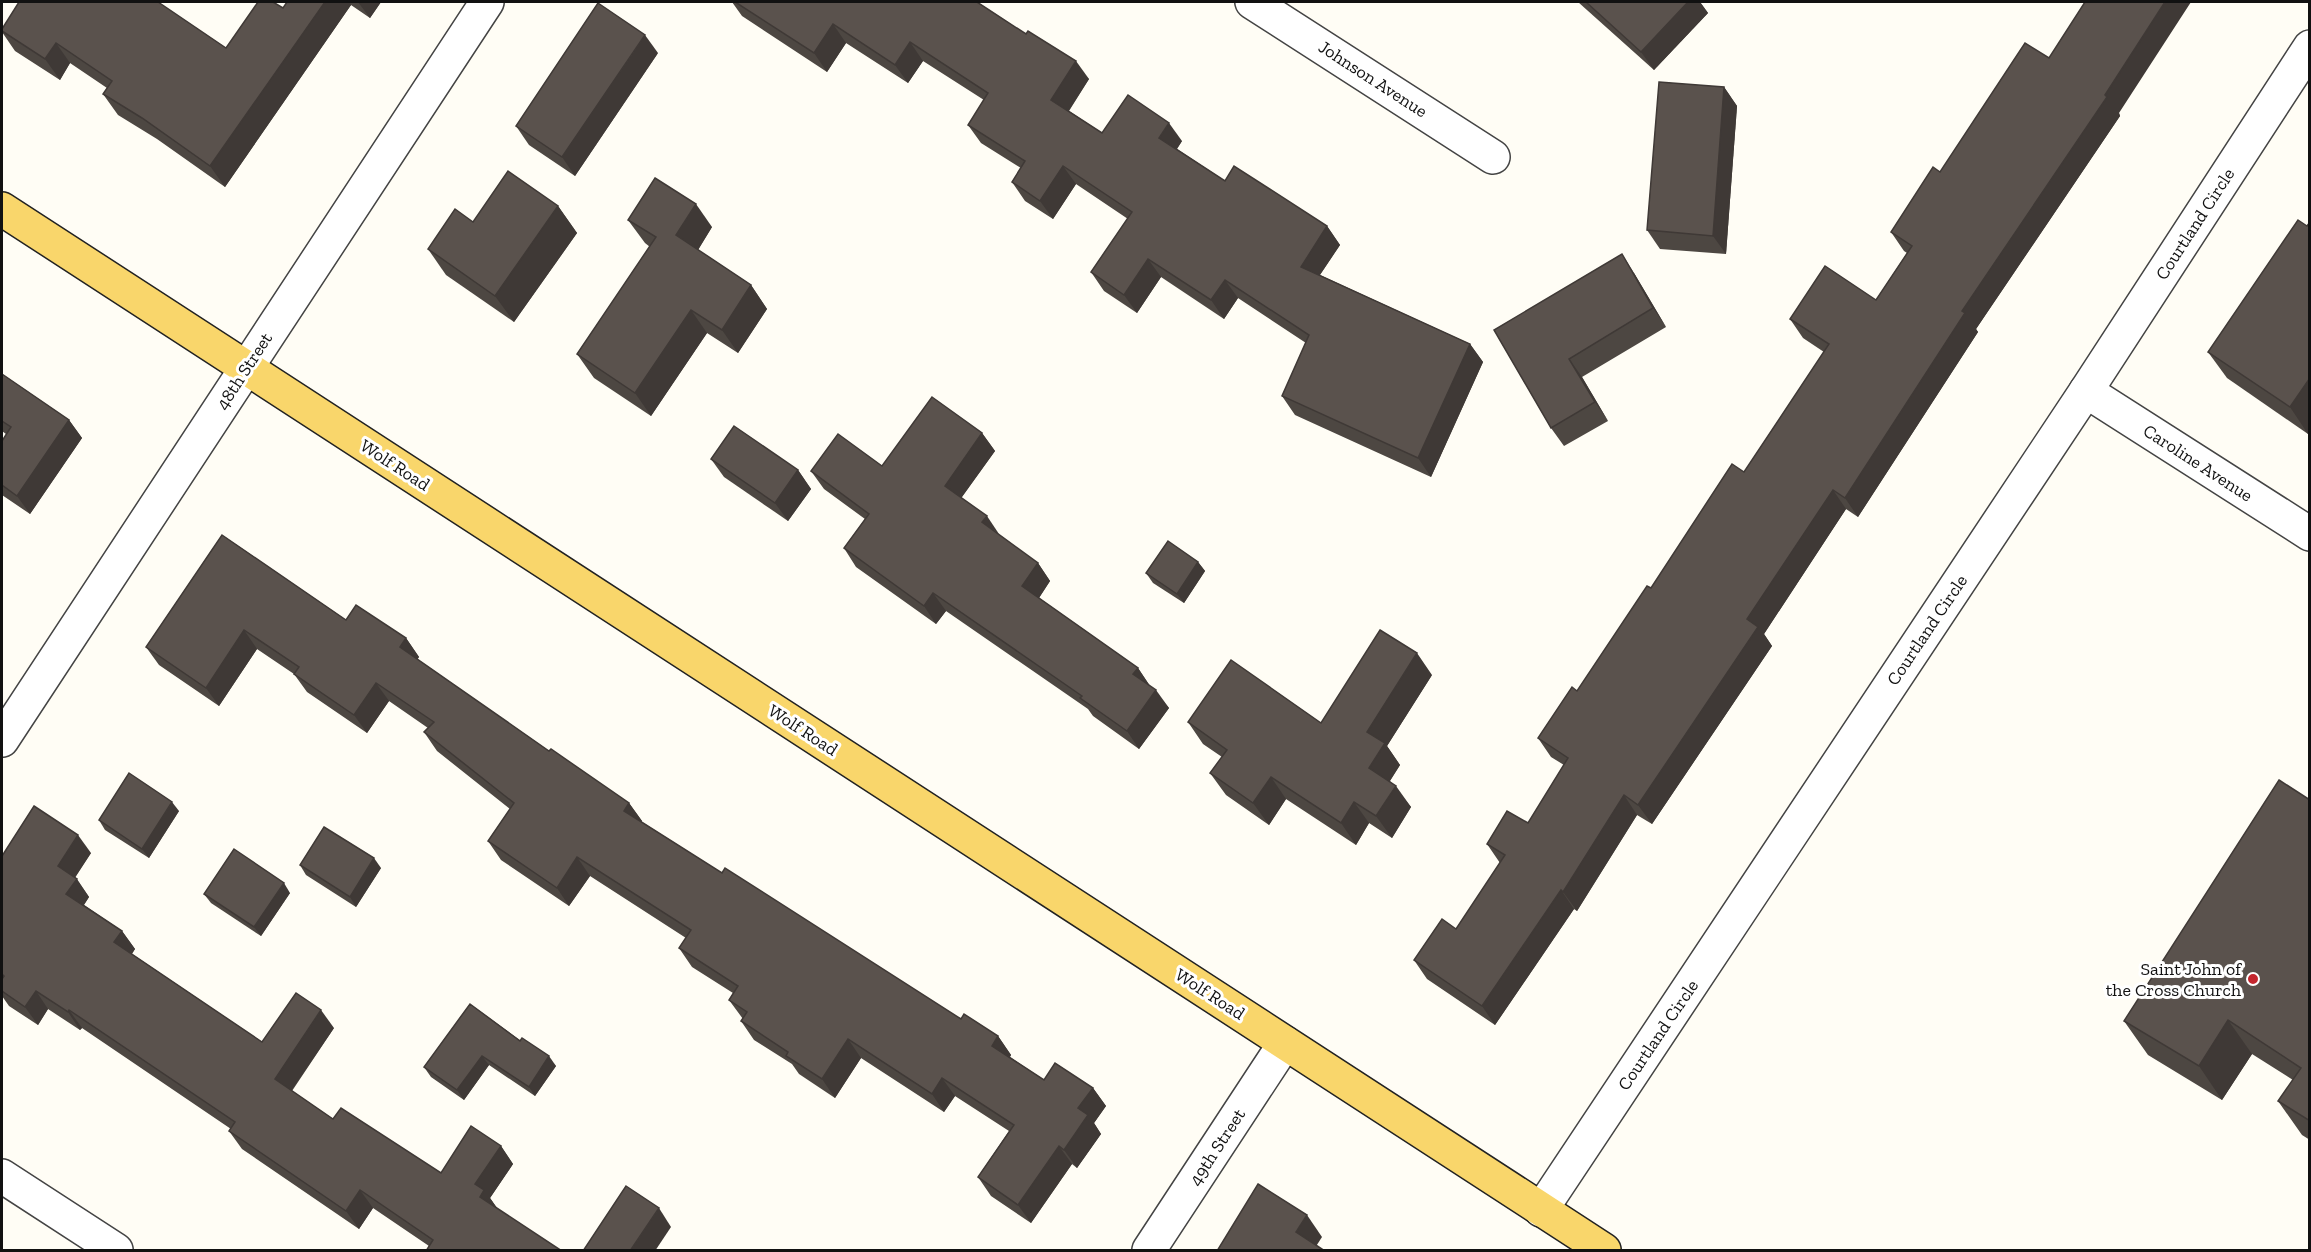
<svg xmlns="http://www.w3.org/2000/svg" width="2311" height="1252" viewBox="0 0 2311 1252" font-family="'Zilla Slab',serif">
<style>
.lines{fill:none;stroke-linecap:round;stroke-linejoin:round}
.minor-casing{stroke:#444;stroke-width:36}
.major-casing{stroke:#222;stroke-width:36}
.minor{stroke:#fff;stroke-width:33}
.major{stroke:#f9d66b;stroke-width:33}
.wall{fill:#4d4742}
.shaded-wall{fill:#3f3936}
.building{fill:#5a524d;stroke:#3f3936;stroke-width:1.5}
.poi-dot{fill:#c4262e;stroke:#fff;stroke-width:2}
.labels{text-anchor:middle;stroke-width:6;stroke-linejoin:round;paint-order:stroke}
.street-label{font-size:18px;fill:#111;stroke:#fff}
.poi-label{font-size:18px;fill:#111;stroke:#fff;text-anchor:end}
</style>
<rect width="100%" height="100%" fill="#fffdf5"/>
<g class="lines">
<g class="minor-casing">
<g id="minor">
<path d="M1252,2l241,155"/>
<path d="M2086,391l224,143"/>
<path d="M2,740l485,-738"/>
<path d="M2,1176l114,74"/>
<path d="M1541,1210l545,-819 224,-344"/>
<path d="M1149,1250l136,-207"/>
</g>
</g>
<g class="major-casing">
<path id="major" d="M2,209l1602,1041"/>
</g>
<use href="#minor" class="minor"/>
<use href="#major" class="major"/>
</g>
<g class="wall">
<path d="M287,2h94l-11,16 -19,-13 -126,182 -68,-48 -39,-24 -15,-21 4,-6 -37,-25 -10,17 -45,-29 -13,-19v-3l224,19 57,-40z"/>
<path d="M732,2h245l112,77 -20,32 33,22 80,8 -5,8 48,32 102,45 13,19 -20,30 150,69 13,18 -52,115 -136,-62 -13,-19 24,-53 -68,-45 -14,21 -63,-42 -24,36 -33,-22 -13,-19 37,-53 -52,-35 -23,35 -28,-18 -13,-19 9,-14 -40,-25 -13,-18 16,-25 -61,-39 -15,22 -62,-40 -19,29 -85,-56z"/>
<path d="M1578,2h122l8,11 -54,57z"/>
<path d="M658,53l-83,123 -46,-31 -13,-19z"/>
<path d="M1724,87l13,19 -11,148 -66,-5 -13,-19z"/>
<path d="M2119,113l1,3 -144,213 2,3 -120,185 -12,-8 -82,125 8,12 -120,178 -15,-9 -60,96 -3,-2 -79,116 -68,-46 -13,-19 42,-31 44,-66 -13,-19 41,-21 36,-58 -13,-8 -13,-19 39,-47 74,-103 93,-116 80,-120 -21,-14 -13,-19 86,-19 31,-47 -3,-2 -13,-19 49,-60z"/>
<path d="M558,206l19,27 -63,89 -68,-47 -18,-26 45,-27z"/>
<path d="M628,220l84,7 -14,23 53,35 16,24 -29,44 -31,-20 -56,83 -57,-38 -17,-24 73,-107 -5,-4z"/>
<path d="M2310,222v210l-2,2 -81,-56 -19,-26z"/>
<path d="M1634,273l32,54 -84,50 26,44 -44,25 -13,-18 -57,-98z"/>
<path d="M2,374l67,46 13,18 -52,76 -28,-19v-54l4,-7 -4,-3z"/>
<path d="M982,433l13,18 -34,47 38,37 39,28 12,18 -11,17 99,70 12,18 19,22 -30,41 -46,-33 -5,-7 -142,-98 -10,13 -80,-57 -12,-19 21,-29 -41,-30 -13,-18 71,-5z"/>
<path d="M711,459l87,11 13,19 -23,32 -64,-44z"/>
<path d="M222,535l124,85 60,18 13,19 -2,2 132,92 80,52 13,18v1l80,51 239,146 37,17 13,19 -1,2 34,23 49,8 13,18 -12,17 7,11 -24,34 -5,-4 -41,59 -40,-27 -13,-19 31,-46 -54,-35 -11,16 -83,-54 -26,40 -36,-24 -7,-10 -38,-24 -13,-19 2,-2 -14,-19 4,-7 -41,-26 -13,-19 7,-10 -96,-62 -21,30 -68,-46 -13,-19 22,-32 -73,-58 -13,-19 4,-4 -39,-27 -22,32 -60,-41 -13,-18 -37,-25 -38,57 -60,-41 -13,-18z"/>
<path d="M1198,562l7,9 -21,32 -31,-20 -7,-10z"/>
<path d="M1432,675l-45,71 13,19 -10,16 21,26 -19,31 -23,-15 -13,22 -70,-46 -17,26 -43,-30 -16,-22 12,-16 -19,-13 -15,-22 133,1z"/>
<path d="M2310,800v340l-8,-5 -24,-34 15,-21 -41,-26 -30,46 -74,-45 -24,-34z"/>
<path d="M179,811l-30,47 -44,-28 -6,-10z"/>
<path d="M91,853l-16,24 14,20 -5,8 38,26 13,18 -3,5 130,88 72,-14 -42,63 41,28 108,54 60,-27 12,18 -23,34 7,10 -68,38 -56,-38 -14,21 -117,-80 -13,-18 2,-2 -149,-101 -2,2 -32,-21 -10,16 -29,-19 -7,-10v-140z"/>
<path d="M300,865l81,3 -25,39 -50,-32z"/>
<path d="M290,893l-29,43 -50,-33 -7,-9z"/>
<path d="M470,1004l86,62 -21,30 -46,-31 -25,35 -33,-23 -7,-10z"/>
</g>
<g class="shaded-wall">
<path d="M325,2h24l2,3 -126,182 -15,-21z"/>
<path d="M358,2h23l-11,16z"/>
<path d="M1688,2h12l8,11 -54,57 -13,-18z"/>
<path d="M2165,2h26l-72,111 1,3 -144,213 2,3 -120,185 -13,-19 117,-187z"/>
<path d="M833,24l13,19 -19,29 -13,-19z"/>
<path d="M645,35l13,18 -83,123 -13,-19z"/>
<path d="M910,42l13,19 -15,22 -13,-18z"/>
<path d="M56,43l14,20 -10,17 -15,-21z"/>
<path d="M1076,61l13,18 -25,39 -13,-18z"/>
<path d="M1724,87l13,19 -11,148 -13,-18z"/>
<path d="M1169,123l13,18 -10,15 -13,-18z"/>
<path d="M1063,166l13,18 -23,35 -13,-18z"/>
<path d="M696,204l16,23 -19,31 -17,-23z"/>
<path d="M558,206l19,27 -63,89 -19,-26z"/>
<path d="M1327,226l13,19 -27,40 -12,-18z"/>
<path d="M1622,254l12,19 32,54 -13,-19z"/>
<path d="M1148,259l13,18 -24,36 -13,-18z"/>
<path d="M1225,280l13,18 -14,21 -13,-19z"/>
<path d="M751,285l16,24 -29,44 -16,-23z"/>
<path d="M691,310l16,23 -56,83 -16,-23z"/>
<path d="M1470,344l13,18 -52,115 -13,-19z"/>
<path d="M1569,359l13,18 26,44 -13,-19z"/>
<path d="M2310,378v54l-2,2 -18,-27z"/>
<path d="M69,420l13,18 -52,76 -13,-18z"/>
<path d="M982,433l13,18 -38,53 -12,-18z"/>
<path d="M798,470l13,19 -23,32 -13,-18z"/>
<path d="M1833,490l13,19 -82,125 8,12 -120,178 -14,-19 109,-186z"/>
<path d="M987,516l12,18 -17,-12z"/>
<path d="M1198,562l7,9 -21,32 -7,-9z"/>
<path d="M1038,563l12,18 -15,23 -13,-18z"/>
<path d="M933,593l13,18 -10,13 -12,-18z"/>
<path d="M244,630l13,19 -38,57 -13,-18z"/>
<path d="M406,638l13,19 -6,9 -13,-19z"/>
<path d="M1417,653l15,22 -45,71 13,19 -16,25 -15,-22 -2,-36z"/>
<path d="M1138,668l12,18 -4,6 -13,-18z"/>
<path d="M376,683l13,18 -22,32 -13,-18z"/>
<path d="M1156,690l13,18 -30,41 -12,-18z"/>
<path d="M1271,777l15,22 -17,26 -16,-22z"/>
<path d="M1396,786l15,21 -19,31 -16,-22z"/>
<path d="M1624,795l13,20 -60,96 -14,-19z"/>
<path d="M172,802l7,9 -30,47 -7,-9z"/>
<path d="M1354,802l15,21 -13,22 -15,-22z"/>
<path d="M629,803l13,18 -5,8 -13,-18z"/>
<path d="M78,835l13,18 -20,31 -13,-18z"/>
<path d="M577,857l13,19 -21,30 -12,-18z"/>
<path d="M374,858l7,10 -25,39 -6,-10z"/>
<path d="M77,879l12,18 -10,15 -13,-18z"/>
<path d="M284,883l6,10 -29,43 -7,-9z"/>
<path d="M1561,890l13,19 -79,116 -13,-19z"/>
<path d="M122,931l13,18 -8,11 -13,-18z"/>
<path d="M36,991l12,18 -10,16 -13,-18z"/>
<path d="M69,1010l13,18 -2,2 -12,-18z"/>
<path d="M321,1010l13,18 -47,69 -12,-18z"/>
<path d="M2228,1020l24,34 -30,46 -23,-34z"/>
<path d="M998,1036l13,19 -6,9 -13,-18z"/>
<path d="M848,1039l13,19 -26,40 -13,-19z"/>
<path d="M482,1056l7,9 -25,35 -7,-10z"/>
<path d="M549,1056l7,10 -21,30 -6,-9z"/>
<path d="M942,1078l13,18 -11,16 -12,-18z"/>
<path d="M1093,1088l13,18 -12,17 7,11 -24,34 -13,-18 14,-42z"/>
<path d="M501,1146l12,18 -23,34 7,10 -17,-11 -5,-13z"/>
<path d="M1059,1146l13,18 -41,59 -13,-18z"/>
<path d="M360,1190l13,18 -14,21 -13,-18z"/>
<path d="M659,1208l12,19 -16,24h-25z"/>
<path d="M1307,1215l15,22 -9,14 -17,-19z"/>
</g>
<g class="building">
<path d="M19,2h139l68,46 32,-46h15l10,6 4,-6h38l-115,164 -68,-48 -39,-24 9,-13 -56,-38 -11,16 -43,-28v-2z"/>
<path d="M735,2h242l49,32 2,-3 48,30 -25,39 51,33 26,-38 41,28 -10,15 66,43 9,-15 93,60 -26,41 169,77 -52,114 -136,-62 27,-61 -84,-55 -14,20 -63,-41 -24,36 -33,-23 41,-60 -69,-46 -23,35 -28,-19 13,-21 -57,-36 20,-32 -78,-51 -15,23 -62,-41 -19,29z"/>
<path d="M1586,2h102l-47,50z"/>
<path d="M2085,2h80l-60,93 2,2 -145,214 3,2 -120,185 -12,-8 -86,129 11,8 -120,178 -14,-10 -61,97 -2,-2 -79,116 -68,-46 28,-41 14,10 49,-74 -18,-11 20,-33 21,12 40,-65 -30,-20 34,-51 5,4 70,-105 4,2 81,-124 12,8 85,-128 -39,-25 35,-53 51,34 36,-54 -21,-14 42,-65 7,5 85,-129 24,15z"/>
<path d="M598,3l47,32 -83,122 -46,-31z"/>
<path d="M1659,82l65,5 -11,149 -66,-6z"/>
<path d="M508,171l50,35 -63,90 -67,-47 27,-40 18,13z"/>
<path d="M655,178l41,26 -20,31 75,50 -29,45 -31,-20 -56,83 -58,-39 79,-117 -28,-17z"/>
<path d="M2298,220l9,6 3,-4v156l-20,29 -82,-55z"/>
<path d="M1622,254l31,54 -84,51 26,43 -44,26 -57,-98z"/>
<path d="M2,374l67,46 -52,76 -15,-11v-44l9,-14 -9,-6z"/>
<path d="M932,397l50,36 -37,53 42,30 -5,6 56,41 -16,23 116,82 -5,6 23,16 -29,41 -47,-33 2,-2 -149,-103 -9,13 -80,-58 25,-34 -58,-43 27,-37 44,32z"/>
<path d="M734,426l64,44 -23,33 -64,-44z"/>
<path d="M222,535l124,85 10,-15 50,33 -6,9 149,104 2,-2 78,54 -5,8 98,62 3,-5 236,151 3,-5 34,22 -6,10 52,34 11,-17 38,25 -15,20 10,7 -24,35 -5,-4 -41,59 -40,-28 36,-52 -72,-47 -10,16 -84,-55 -26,40 -36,-23 2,-4 -47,-31 6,-9 -18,-12 9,-14 -59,-38 12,-18 -114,-73 -20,31 -69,-47 26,-38 -90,-71 10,-10 -58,-39 -22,32 -60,-41 5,-7 -55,-37 -38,58 -60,-41z"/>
<path d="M1168,541l30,21 -21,32 -31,-21z"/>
<path d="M1380,630l37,23 -50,79 18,11 -16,25 27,18 -20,30 -22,-14 -13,21 -70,-46 -18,26 -43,-30 17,-23 -39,-28 43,-62 90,63z"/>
<path d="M129,773l43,29 -30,47 -43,-29z"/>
<path d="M2279,780l31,20v321l-32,-20 23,-33 -73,-48 -29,46 -75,-45z"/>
<path d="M34,806l44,29 -20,31 19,13 -11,15 56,37 -8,11 148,100 34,-49 25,17 -46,69 58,40 8,-11 100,65 30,-47 30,20 -26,38 9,6 -4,7 82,54h-136l7,-11 -73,-50 -14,21 -117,-80 6,-9 -166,-112 -1,2 -32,-21 -11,16 -23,-16v-12l2,-3 -2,-2v-118z"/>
<path d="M324,827l50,31 -24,39 -50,-32z"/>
<path d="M234,849l50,34 -30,44 -50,-33z"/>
<path d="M470,1004l50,37 2,-3 27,18 -20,31 -47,-31 -25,34 -33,-23z"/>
<path d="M1258,1184l49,31 -11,17 29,19h-108z"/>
<path d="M626,1186l33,22 -29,43h-47z"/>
</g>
<circle class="poi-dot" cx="2253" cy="979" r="6"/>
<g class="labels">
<g class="street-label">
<text transform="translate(1373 79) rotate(33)" y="6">Johnson Avenue</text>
<text transform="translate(2195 224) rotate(-57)" y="6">Courtland Circle</text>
<text transform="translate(244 371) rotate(-57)" y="6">48th Street</text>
<text transform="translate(2198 463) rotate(33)" y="6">Caroline Avenue</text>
<text transform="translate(395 465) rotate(33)" y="6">Wolf Road</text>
<text transform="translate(1927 630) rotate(-56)" y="6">Courtland Circle</text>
<text transform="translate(803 730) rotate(33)" y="6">Wolf Road</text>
<text transform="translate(1210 994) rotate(33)" y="6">Wolf Road</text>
<text transform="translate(1658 1035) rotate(-56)" y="6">Courtland Circle</text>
<text transform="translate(1217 1147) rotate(-57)" y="6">49th Street</text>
</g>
<g class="poi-label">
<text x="2241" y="975">Saint John of<tspan x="2241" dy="21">the Cross Church</tspan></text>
</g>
</g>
<rect width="2311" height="1252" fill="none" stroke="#111111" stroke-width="6"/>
</svg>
